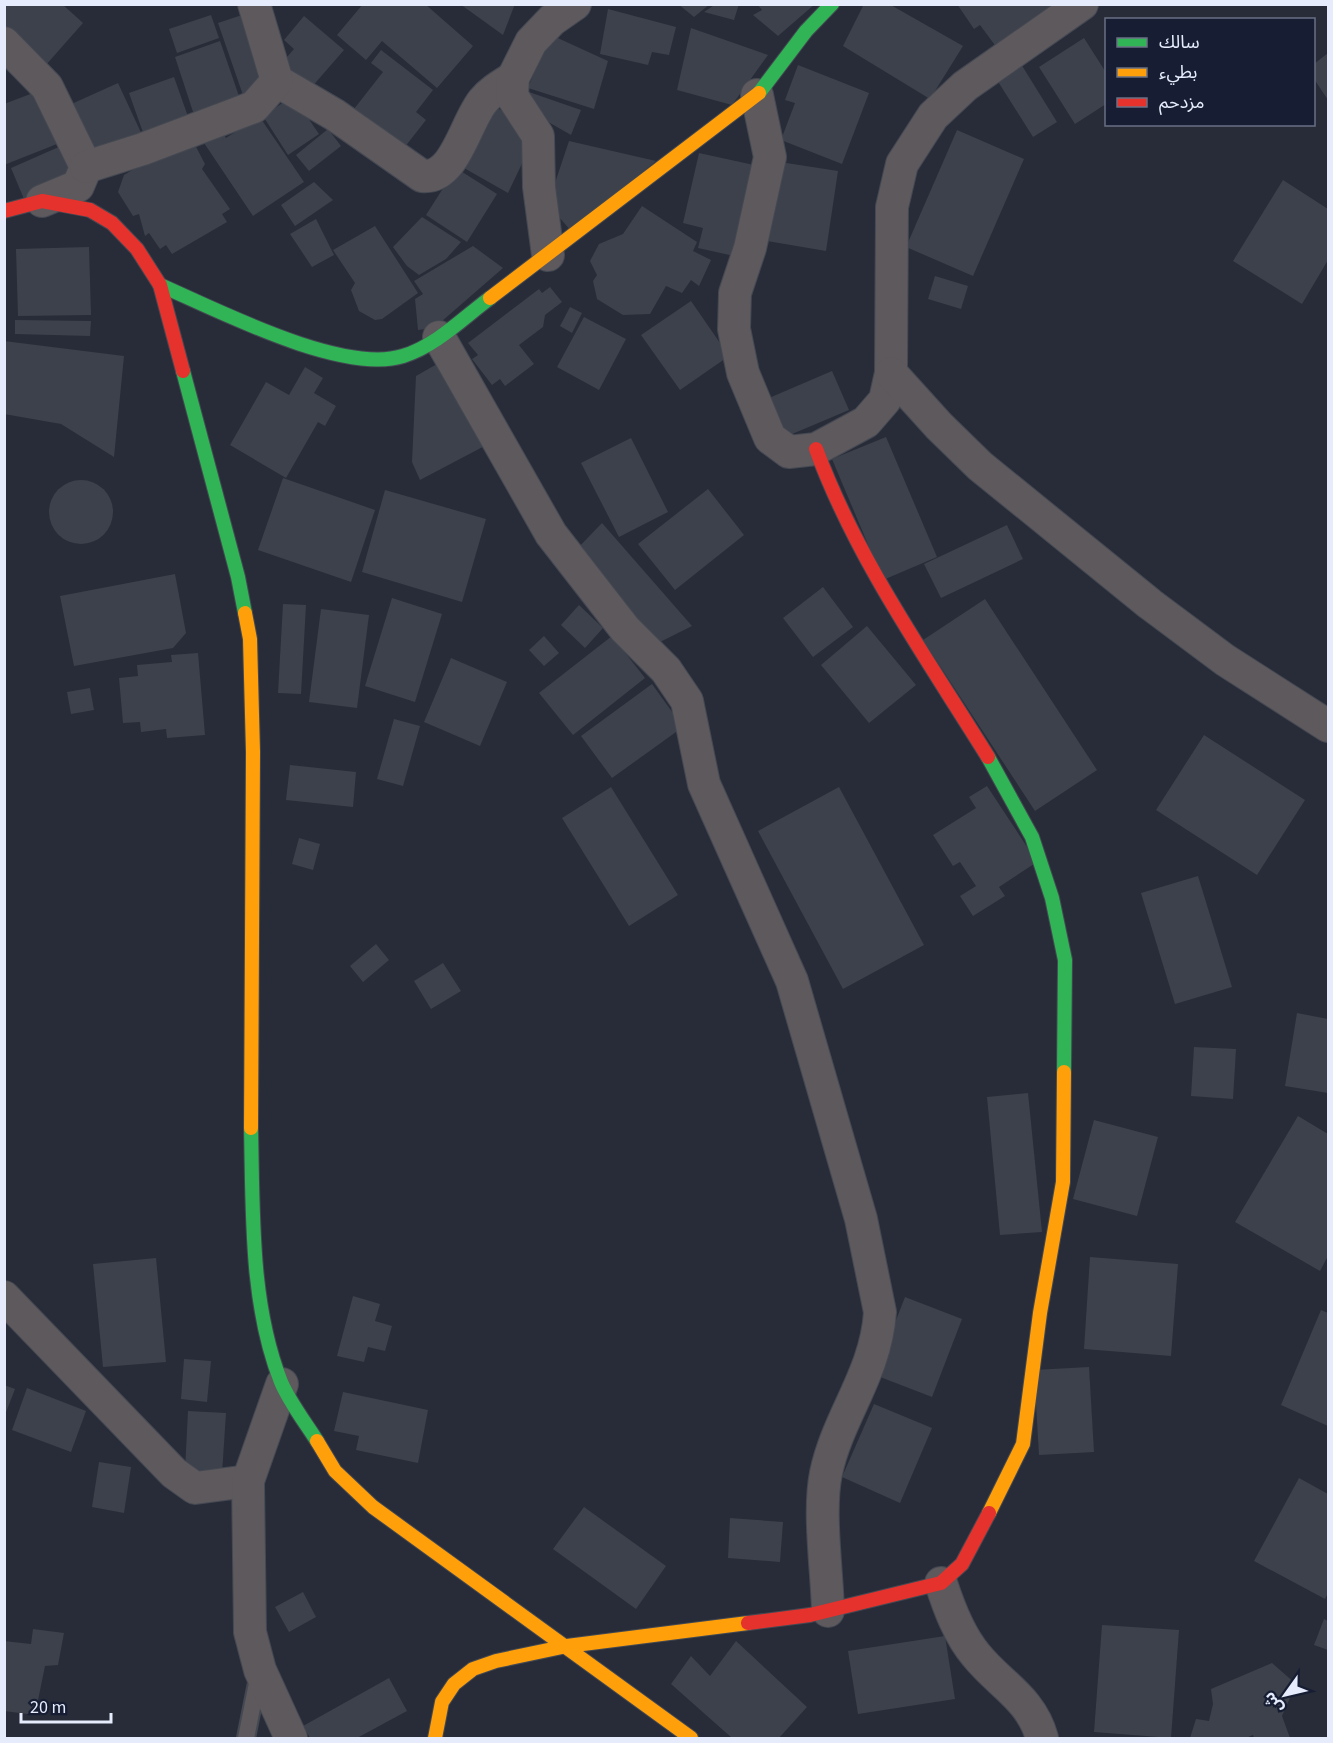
<svg xmlns="http://www.w3.org/2000/svg" width="1333" height="1743" viewBox="0 0 1333 1743" font-family="'Source Sans 3','Noto Sans Arabic',sans-serif">
<style>
.building{fill:#3d414b}
.lines{fill:none;stroke-linecap:round;stroke-linejoin:round}
.lane-casing{stroke:#434852;stroke-width:20}
.street-casing{stroke:#434852;stroke-width:34}
.fast-casing{stroke:#434852;stroke-width:16}
.slow-casing{stroke:#434852;stroke-width:16}
.jam-casing{stroke:#434852;stroke-width:16}
.lane{stroke:#5d595d;stroke-width:16}
.street{stroke:#5d595d;stroke-width:32}
.fast{stroke:#30b455;stroke-width:14}
.slow{stroke:#ff9f0a;stroke-width:14}
.jam{stroke:#e5322d;stroke-width:14}
</style>
<rect width="100%" height="100%" fill="#272c38"/>
<g class="building">
<path d="M4,4h58l21,19 -38,43 -41,-36z"/>
<path d="M363,4h62l48,42 -36,42 -55,-47 -16,19 -29,-25z"/>
<path d="M460,4h55l-12,31z"/>
<path d="M678,4h32l-16,13z"/>
<path d="M716,4h23l-5,16 -30,-8z"/>
<path d="M757,4h58l-37,32 -25,-21 9,-5z"/>
<path d="M864,4h25l74,42 -33,53 -87,-53z"/>
<path d="M957,4h100l-60,44 -17,-23 -6,4z"/>
<path d="M608,9l68,18 -7,28 -17,-3 -4,13 -48,-11z"/>
<path d="M211,15l8,23 -42,15 -8,-24z"/>
<path d="M242,15l21,62 -18,24 -27,-78z"/>
<path d="M304,16l40,34 -34,39 -29,-25 13,-15 -10,-9z"/>
<path d="M691,28l77,27 -36,50 -55,-15z"/>
<path d="M549,34l59,27 -14,48 -66,-21z"/>
<path d="M1084,38l21,33 1,-1v34l-31,20 -36,-57z"/>
<path d="M220,41l22,64 -46,16 -21,-64z"/>
<path d="M381,50l52,40 -17,22 10,8 -22,28 -50,-39 29,-37 -12,-9z"/>
<path d="M1328,53v47l-14,-21v-15z"/>
<path d="M1021,64l36,58 -24,15 -36,-57z"/>
<path d="M798,65l71,28 -27,71 -61,-24 14,-37 -10,-3z"/>
<path d="M174,77l17,48 -45,16 -17,-48z"/>
<path d="M118,83l26,56 -51,24 -26,-57z"/>
<path d="M41,90l21,52 -58,23v-61z"/>
<path d="M529,92l52,18 -10,25 -49,-28z"/>
<path d="M293,96l26,38 -31,21 -25,-39z"/>
<path d="M490,104l29,16 9,31 -20,42 -51,-29z"/>
<path d="M259,116l45,66 -51,34 -51,-76 18,-12 6,10z"/>
<path d="M328,129l13,17 -32,25 -13,-16z"/>
<path d="M957,130l67,29 -51,117 -67,-29z"/>
<path d="M569,141l87,20 -85,70 -23,-27z"/>
<path d="M179,142l15,1 11,21 -3,5 28,40 -8,5 5,8 -55,32 -6,-9 -6,4 -11,-16 -4,3 -6,-22 -6,2 -15,-24 6,-17z"/>
<path d="M61,146l13,31 -50,22 -13,-31z"/>
<path d="M699,153l55,12 -11,93 -45,-10 5,-20 -20,-5z"/>
<path d="M780,162l58,9 -12,80 -59,-10z"/>
<path d="M456,168l41,26 -30,48 -41,-27z"/>
<path d="M1283,180l45,29v51l-26,44 -69,-43z"/>
<path d="M314,182l19,18 -38,26 -14,-21z"/>
<path d="M642,206l55,36 -4,9 18,9 -12,26 -8,-6 -9,13 -16,-7 -16,28 -27,1 -26,-16 -4,-18 4,-6 -7,-14 9,-17 24,-10z"/>
<path d="M422,217l39,25 -15,17 -27,16 -12,-9 -14,-19z"/>
<path d="M316,219l18,36 -22,12 -22,-33z"/>
<path d="M375,226l43,67 -36,26 -7,1 -16,-9 -8,-21 4,-7 -22,-33z"/>
<path d="M473,246l30,22 -69,60 -16,2 -3,-31 8,-5 -9,-13z"/>
<path d="M89,247l2,68 -73,1 -2,-67z"/>
<path d="M935,276l33,10 -7,23 -33,-10z"/>
<path d="M550,287l12,15 -17,13 -2,12 -24,18 15,19 -29,22 -5,-7 -8,6 -20,-26 6,-4 -10,-12 71,-54 3,4z"/>
<path d="M691,301l38,55 -49,34 -39,-55z"/>
<path d="M570,307l12,6 -10,20 -12,-7z"/>
<path d="M584,317l42,22 -27,51 -42,-23z"/>
<path d="M15,320l76,1 -1,15 -75,-2z"/>
<path d="M4,341l120,15 -10,101 -53,-33 -57,-10z"/>
<path d="M444,360l50,81 -74,39 -8,-18 4,-86z"/>
<path d="M305,367l18,11 -9,15 22,13 -11,20 -7,-4 -32,56 -56,-33 36,-63 23,13z"/>
<path d="M832,371l17,39 -64,27 -16,-39z"/>
<path d="M886,437l51,120 -54,23 -51,-121z"/>
<path d="M631,438l37,74 -49,25 -38,-74z"/>
<path d="M283,478l92,32 -24,72 -93,-32z"/>
<circle cx="81" cy="512" r="32"/>
<path d="M708,489l36,46 -69,55 -37,-46z"/>
<path d="M385,490l101,29 -24,83 -100,-30z"/>
<path d="M602,523l90,103 -36,18 -81,-93z"/>
<path d="M1007,525l16,34 -82,39 -17,-34z"/>
<path d="M175,574l11,59 -13,15 -99,18 -14,-70z"/>
<path d="M823,587l30,40 -40,30 -30,-39z"/>
<path d="M392,598l50,16 -27,88 -50,-16z"/>
<path d="M985,599l112,171 -62,41 -112,-171z"/>
<path d="M283,604l23,1 -5,89 -23,-1z"/>
<path d="M579,605l24,23 -18,20 -24,-23z"/>
<path d="M321,609l48,6 -12,93 -48,-6z"/>
<path d="M867,626l49,59 -47,38 -48,-58z"/>
<path d="M544,636l15,17 -15,13 -15,-16z"/>
<path d="M612,636l33,42 -72,57 -34,-42z"/>
<path d="M198,653l7,82 -38,3 -1,-9 -25,3 -1,-10 -17,1 -4,-45 19,-2 -1,-11 35,-3 -1,-7z"/>
<path d="M451,658l56,24 -27,64 -56,-24z"/>
<path d="M652,684l31,43 -71,51 -31,-42z"/>
<path d="M90,688l4,22 -23,4 -4,-22z"/>
<path d="M394,719l26,7 -17,60 -26,-7z"/>
<path d="M1204,735l101,65 -48,75 -101,-65z"/>
<path d="M290,765l66,7 -3,35 -67,-7z"/>
<path d="M987,786l50,76 -38,25 6,9 -32,20 -13,-20 16,-10 -16,-24 -7,4 -20,-31 43,-27 -7,-11z"/>
<path d="M611,787l67,108 -49,31 -67,-108z"/>
<path d="M839,787l85,158 -81,44 -85,-158z"/>
<path d="M299,838l21,6 -7,26 -21,-6z"/>
<path d="M1198,876l34,111 -57,17 -34,-111z"/>
<path d="M376,944l13,16 -26,22 -13,-16z"/>
<path d="M443,963l18,28 -30,18 -17,-28z"/>
<path d="M1297,1013l31,6v74l-43,-7z"/>
<path d="M1194,1047l42,2 -3,50 -42,-3z"/>
<path d="M1028,1093l14,139 -42,3 -13,-138z"/>
<path d="M1298,1116l30,18v122l-8,15 -85,-49z"/>
<path d="M1094,1120l64,17 -21,79 -64,-17z"/>
<path d="M1090,1257l88,7 -7,92 -87,-7z"/>
<path d="M156,1258l10,104 -63,5 -10,-103z"/>
<path d="M353,1296l27,8 -5,17 17,5 -7,25 -17,-4 -4,15 -27,-6z"/>
<path d="M905,1297l57,22 -30,78 -57,-22z"/>
<path d="M1321,1310l7,3v113l-47,-21z"/>
<path d="M184,1359l27,2 -4,41 -26,-3z"/>
<path d="M1089,1367l5,85 -55,3 -5,-85z"/>
<path d="M4,1385l11,4 -10,26h-1z"/>
<path d="M27,1388l59,23 -15,41 -59,-22z"/>
<path d="M343,1392l85,18 -10,53 -62,-13 3,-14 -25,-5z"/>
<path d="M874,1404l58,24 -32,75 -58,-26z"/>
<path d="M188,1411l38,2 -4,61 -37,-3z"/>
<path d="M99,1462l32,5 -7,46 -32,-6z"/>
<path d="M1299,1478l29,16v99l-3,6 -71,-38z"/>
<path d="M584,1507l82,59 -30,43 -83,-60z"/>
<path d="M730,1518l53,4 -3,40 -52,-4z"/>
<path d="M303,1592l13,25 -27,15 -14,-25z"/>
<path d="M1324,1619l4,2v29l-14,-5z"/>
<path d="M1102,1625l77,5 -8,108 -77,-6z"/>
<path d="M33,1629l31,4 -6,32 -13,1 -10,49 -31,-4v-70l27,3z"/>
<path d="M945,1636l10,63 -97,15 -10,-63z"/>
<path d="M736,1641l71,66 -28,31h-47l-61,-54 20,-28 19,20z"/>
<path d="M1272,1663l24,21 -14,32 8,22h-36l-1,-3 -7,3h-56l6,-19 13,2 4,-17 -2,-15z"/>
<path d="M389,1678l18,33 -50,27h-47l-7,-12z"/>
</g>
<g class="lines">
<g class="lane-casing">
<path id="lane" d="M246,1738l13,-65"/>
</g>
<g class="street-casing">
<g id="street">
<path d="M4,43l43,44 39,80 -8,19 -36,15"/>
<path d="M277,81l58,34 87,61c33,4 43,-53 61,-75 8,-10 19,-16 30,-23"/>
<path d="M757,95l13,62 -20,91 -15,45 -1,36 9,44 27,65 19,14 27,-3 50,-27 19,-22 6,-27 1,-166 10,-43 31,-48 32,-30 117,-82"/>
<path d="M86,167l57,-18 111,-42 23,-26 -23,-77"/>
<path d="M548,255l-9,-68 -1,-51 -26,-40 1,-18 18,-36 21,-22 23,-16"/>
<path d="M439,337l112,197 74,95 41,41 21,31 17,83 88,197 69,238 19,93c-4,62 -42,104 -54,161 -8,39 1,97 2,138"/>
<path d="M891,373l48,53 41,40 170,138 75,56 103,66"/>
<path d="M4,1297l170,176 21,15 53,-7"/>
<path d="M282,1384l-34,97 2,151 10,38 31,68"/>
<path d="M941,1583c8,25 18,52 35,72 24,30 55,43 66,83"/>
</g>
</g>
<g class="fast-casing">
<g id="fast">
<path d="M759,93l47,-62 26,-27"/>
<path d="M160,285c57,25 183,90 243,71 33,-10 60,-38 87,-58"/>
<path d="M183,371l55,206 7,36"/>
<path d="M988,757l44,80 20,61 13,62 -1,112"/>
<path d="M251,1128c2,84 -1,176 30,254 9,21 24,40 36,59"/>
</g>
</g>
<g class="slow-casing">
<g id="slow">
<path d="M490,298l269,-205"/>
<path d="M245,613l5,26 3,113 -2,376"/>
<path d="M317,1441l18,30 38,36 318,231"/>
<path d="M989,1513l34,-69 17,-131 23,-131 1,-110"/>
<path d="M435,1738l7,-36 12,-18 19,-15 23,-8 71,-15 181,-23"/>
</g>
</g>
<g class="jam-casing">
<g id="jam">
<path d="M4,211l38,-10 48,9 22,13 25,26 23,36 23,86"/>
<path d="M816,449c41,111 110,208 172,308"/>
<path d="M748,1623l62,-8 131,-32 21,-19 27,-51"/>
</g>
</g>
<use href="#lane" class="lane"/>
<use href="#street" class="street"/>
<use href="#fast" class="fast"/>
<use href="#slow" class="slow"/>
<use href="#jam" class="jam"/>
</g>
<rect width="1333" height="1743" fill="none" stroke="#e6ecfc" stroke-width="12"/>
<rect x="1105" y="18" width="210" height="108" fill="#171e34" stroke="#6a7084" stroke-width="1.5"/>
<rect x="1117" y="38" width="30" height="9" fill="#30b455" stroke="#6a7084" stroke-width="1.5"/>
<text x="1159" y="48" font-size="18" fill="#e6ecfc">سالك</text>
<rect x="1117" y="68" width="30" height="9" fill="#ff9f0a" stroke="#6a7084" stroke-width="1.5"/>
<text x="1159" y="78" font-size="18" fill="#e6ecfc">بطيء</text>
<rect x="1117" y="98" width="30" height="9" fill="#e5322d" stroke="#6a7084" stroke-width="1.5"/>
<text x="1159" y="108" font-size="18" fill="#e6ecfc">مزدحم</text>
<g transform="translate(1285 1695) rotate(236)" stroke="#171e34" stroke-width="4.5" paint-order="stroke">
<path d="M0-4.5L10 22L0 15L-10 22Z" fill="#e6ecfc"/>
<text y="-9" font-size="16" font-weight="bold" text-anchor="middle" fill="#e6ecfc">ش</text>
</g>
<path d="M21 1713v9h90v-9" fill="none" stroke="#e6ecfc" stroke-width="3"/>
<text x="30" y="1713" font-size="18" fill="#e6ecfc" stroke="#171e34" stroke-width="4.5" paint-order="stroke">20 m</text>
</svg>
